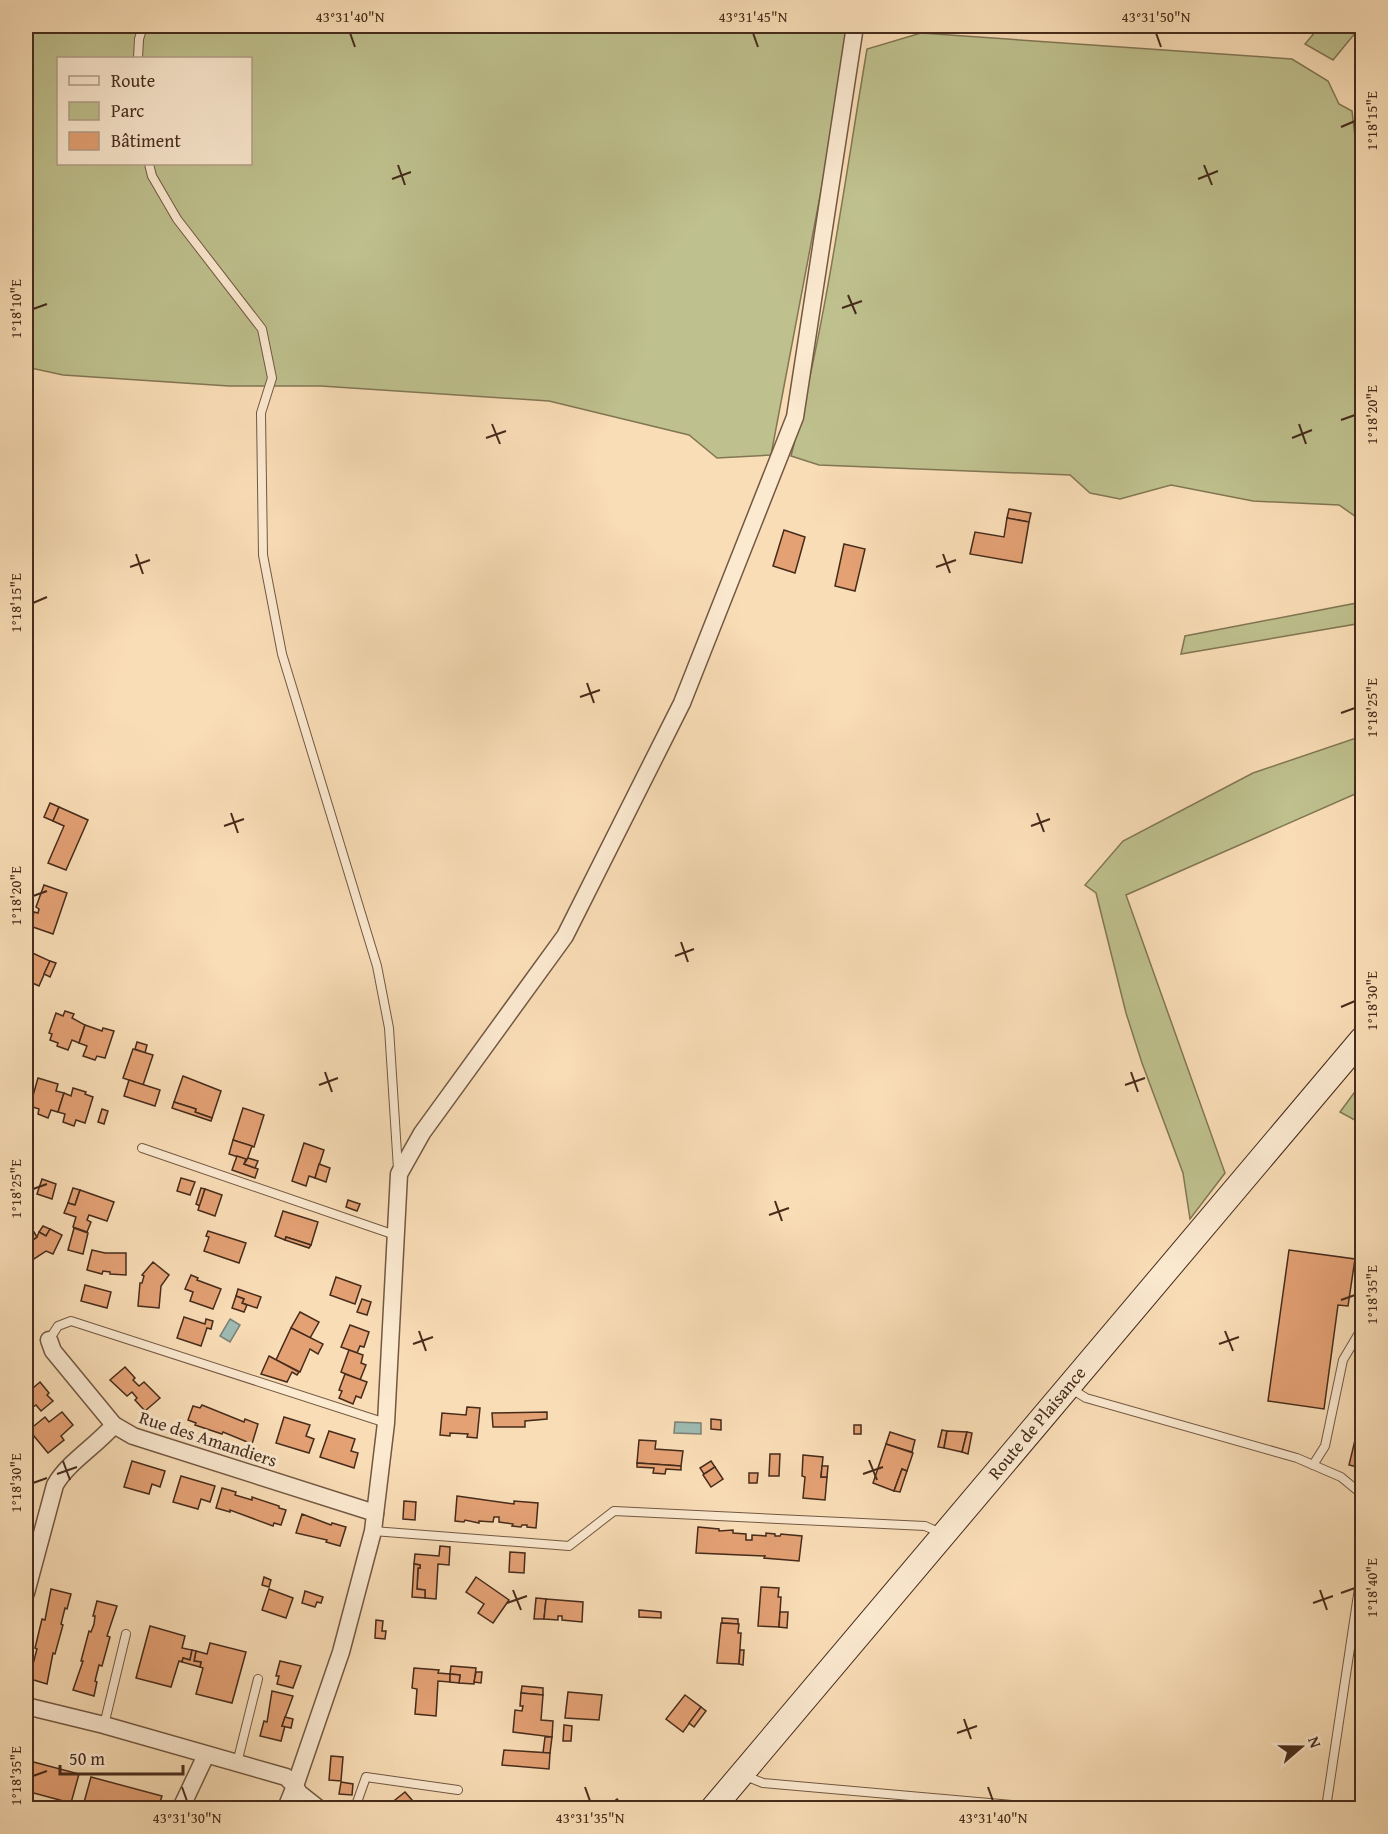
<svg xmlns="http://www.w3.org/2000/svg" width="1388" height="1834" viewBox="0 0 1388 1834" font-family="'Gentium Book Plus',serif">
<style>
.green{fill:#bec08d;stroke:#827654;stroke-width:1.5;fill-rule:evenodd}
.water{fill:#9ebbb2;stroke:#7b8176;stroke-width:1.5}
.building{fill:#e4a174;stroke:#462b1b;stroke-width:1.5}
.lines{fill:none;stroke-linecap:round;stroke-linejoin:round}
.service-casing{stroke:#735842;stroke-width:10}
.minor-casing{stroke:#735842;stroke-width:19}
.secondary-casing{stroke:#462b1b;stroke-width:26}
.service{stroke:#fbe9d0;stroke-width:8}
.minor{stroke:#fbe9d0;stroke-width:16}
.secondary{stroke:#fbe9d0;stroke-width:24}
.ticks{fill:none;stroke:#462b1b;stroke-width:2}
.labels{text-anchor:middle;stroke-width:6;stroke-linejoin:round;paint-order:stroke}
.street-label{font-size:18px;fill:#462b1b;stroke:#fbe9d0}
.neatline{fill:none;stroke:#462b1b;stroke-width:2}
.ticks-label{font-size:15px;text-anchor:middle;fill:#462b1b}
</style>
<rect width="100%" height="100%" fill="#f9ddb6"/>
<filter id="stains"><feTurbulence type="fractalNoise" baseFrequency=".00333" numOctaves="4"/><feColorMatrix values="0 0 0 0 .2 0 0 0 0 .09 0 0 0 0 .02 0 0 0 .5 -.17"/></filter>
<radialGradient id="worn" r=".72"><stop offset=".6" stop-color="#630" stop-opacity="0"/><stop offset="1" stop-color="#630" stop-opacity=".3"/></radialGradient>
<g class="green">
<path d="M26,26h828l-12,54 -71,375 -54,3 -28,-23 -140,-34 -228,-15h-92l-166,-11 -37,-8zM58,58h192v106h-192z"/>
<path d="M1320,26h41l-28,34 -28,-16z"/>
<path d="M921,33l371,26 36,22 11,23 13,7 10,87v323l-23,-16 -86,-4 -82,-16 -51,14 -30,-6 -20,-18 -251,-10 -28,-9c35,-133 53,-271 76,-407z"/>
<path d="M1362,602v21l-181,31 4,-18z"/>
<path d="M1362,736v55l-236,104 99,278 -35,46 -7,-46 -41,-110 -16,-50 -30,-120 -11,-8 38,-44 130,-68z"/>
<path d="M1362,1082v42l-22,-12z"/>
</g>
<g class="water">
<path d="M230,1319l10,6 -10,17 -10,-6z"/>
<path d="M675,1422l26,1v11l-27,-1z"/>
</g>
<g class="building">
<path d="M1009,509l22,4 -2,9 -22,-4z"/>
<path d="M1007,518l22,4 -7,41 -52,-9 5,-22 29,5z"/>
<path d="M784,530l21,7 -10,36 -22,-7z"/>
<path d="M844,544l21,5 -10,42 -20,-5z"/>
<path d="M50,803l9,4 -6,14 -9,-4z"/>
<path d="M59,807l29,13 -22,50 -18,-7 16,-37 -11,-5z"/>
<path d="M44,885l23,8 -14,41 -23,-8 4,-14 4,1 1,-4 -3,-2z"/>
<path d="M26,950l24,11 -11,25 -11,-5 5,-13 -7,-3z"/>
<path d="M50,961l6,2 -6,14 -6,-3z"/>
<path d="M65,1011l9,3 -2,4 13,7 -6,18 -7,-3 -4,10 -11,-4 1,-3 -8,-3 2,-6 -3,-1 7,-20 7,3z"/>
<path d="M85,1025l17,6 1,-3 11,3 -9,27 -8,-2 -2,4 -12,-4 4,-10 -8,-3z"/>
<path d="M137,1042l10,3 -2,8 -10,-4z"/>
<path d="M133,1049l20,6 -10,30 -20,-7z"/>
<path d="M183,1076l38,15 -9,27 -17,-6 1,-3 -22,-7z"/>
<path d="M38,1078l20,6 -2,7 8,2 -6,19 -7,-2 -3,8 -10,-4 1,-5 -9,-3z"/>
<path d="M129,1080l31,10 -5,16 -31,-10z"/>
<path d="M73,1088l13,4 -1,2 8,3 -8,26 -9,-3 -2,6 -11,-4 2,-8 -7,-2 6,-19 7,3z"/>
<path d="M174,1102l22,7 -1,3 17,6 -1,3 -39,-13z"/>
<path d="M243,1108l21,7 -10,32 -21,-7z"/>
<path d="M102,1109l6,2 -4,13 -6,-2z"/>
<path d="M233,1140l19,6 -5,14 -18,-6z"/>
<path d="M304,1143l20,7 -9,28 -6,-2 -3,10 -14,-5z"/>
<path d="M237,1156l9,3 -2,5 14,5 -3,9 -23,-8z"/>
<path d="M248,1158l10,3 -3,7 -11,-4z"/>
<path d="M319,1164l11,4 -4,14 -11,-4z"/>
<path d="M181,1178l14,4 -5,13 -13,-4z"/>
<path d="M42,1179l14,5 -4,15 -15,-5z"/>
<path d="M73,1188l7,2 -5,15 -7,-2z"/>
<path d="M201,1188l4,1 -5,17 -4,-2z"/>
<path d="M205,1189l17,6 -7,21 -17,-6z"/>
<path d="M80,1190l34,12 -7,19 -18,-6 -2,5 4,2 -4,10 -14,-5 3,-10 -12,-4 4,-10 7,2z"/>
<path d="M348,1200l12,4 -3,7 -11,-4z"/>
<path d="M283,1211l35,11 -7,23 -25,-8 -1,3 -10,-4z"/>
<path d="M43,1226l7,3 -4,7 -7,-4z"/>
<path d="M74,1228l14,5 -5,21 -15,-4z"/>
<path d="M50,1229l12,6 -9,19 -7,-3 -20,13 2,6h-2v-25l11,-8 2,-5 7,4z"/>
<path d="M208,1231l38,12 -7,20 -35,-12 5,-14 -3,-1z"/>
<path d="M34,1232l3,5 -11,8v-8z"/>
<path d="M286,1237l25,8 -2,3 -24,-8z"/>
<path d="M92,1250l13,3h21v22l-16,-1v-2l-7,-1 -1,3 -15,-4z"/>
<path d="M1289,1250l66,9 -7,47 -10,-1 -14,104 -56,-8z"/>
<path d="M153,1262l16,13 -8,11 -2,22 -21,-2 2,-23h2l2,-7 -2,-1z"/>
<path d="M191,1275l7,3 -1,2 24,9 -8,20 -23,-8 3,-9 -8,-3z"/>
<path d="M336,1277l25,9 -6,18 -25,-9z"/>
<path d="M85,1285l26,7 -4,16 -26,-7z"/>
<path d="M238,1289l23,8 -4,11 -15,-5 2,-4 -8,-3z"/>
<path d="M236,1296l8,3 -2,4 5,2 -3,7 -12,-4z"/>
<path d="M362,1299l9,3 -4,13 -10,-3z"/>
<path d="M300,1312l19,10 -9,16 -19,-10z"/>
<path d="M184,1317l21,7 1,-5 7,2 -2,8 -4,-1 -6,18 -24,-8z"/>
<path d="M350,1325l19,7 -5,15 -4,-1 -3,7 -16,-6z"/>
<path d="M291,1328l32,16 -5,10 -8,-5 -10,23 -24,-12z"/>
<path d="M349,1350l14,5 -2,8 5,2 -6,15 -19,-8z"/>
<path d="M269,1356l30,16 -2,3 -5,-3 -5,10 -26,-8z"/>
<path d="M125,1367l10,11 -2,2 6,6 5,-4 16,16 -15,13 -10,-11 2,-2 -5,-6 -5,4 -17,-16z"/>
<path d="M345,1374l22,8 -6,16 -5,-2 -3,8 -14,-6 3,-7 -3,-1z"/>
<path d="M40,1382l9,11 -2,2 6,6 -12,10 -5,-6 -3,2 -7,-9v-4z"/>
<path d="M202,1405l42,17 1,-3 13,5 -6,20 -29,-12 -1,2 -27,-9 1,-2 -8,-3 5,-14 7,2z"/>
<path d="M467,1407l13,1 -3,30 -10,-1 1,-3 -18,-1v3l-10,-1 2,-22 24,2z"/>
<path d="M62,1412l11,13 -12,11 3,4 -16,13 -19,-23 16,-13 4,5z"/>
<path d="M547,1412v7l-22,2v6h-32l-1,-14z"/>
<path d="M284,1417l26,8 -4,11 8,3 -5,14 -33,-10z"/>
<path d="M711,1419l10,1v10l-10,-1z"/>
<rect x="854" y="1425" width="7" height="9"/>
<path d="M942,1430l5,1 -3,17 -6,-1z"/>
<path d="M329,1431l26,8 -4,12 7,2 -4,15 -34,-11z"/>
<path d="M947,1431l20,1 -5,20 -18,-4z"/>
<path d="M890,1432l25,8 -3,12 -26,-8z"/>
<path d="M967,1432l5,1 -4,21 -6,-2z"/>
<path d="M1356,1436l6,1v31l-13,-3z"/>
<path d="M639,1440l17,1 -1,8 28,2 -2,15 -44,-3z"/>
<path d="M886,1444l27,9 -6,18 -5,-2 -8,22 -21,-8z"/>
<path d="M770,1454h10l-1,22h-10z"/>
<path d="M803,1455l20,2 -2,20h6l-2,23 -22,-2 2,-21 -3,-1z"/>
<path d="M132,1461l33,10 -5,16 -8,-3 -3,10 -25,-7z"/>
<path d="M711,1461l4,6 -11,7 -4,-6z"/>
<path d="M637,1463l44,3v4l-15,-1 -1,5 -12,-1 1,-5 -17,-1z"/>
<path d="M822,1466h6l-1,11h-6z"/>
<path d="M715,1467l8,12 -12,8 -8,-12z"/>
<path d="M902,1469l5,2 -7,21 -6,-1z"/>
<path d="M749,1473h9l-1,10h-8z"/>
<path d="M26,1475l7,2 -7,21z"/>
<path d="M181,1476l34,10 -5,16 -9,-3 -3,10 -25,-7z"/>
<path d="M222,1488l14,4 -1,3 17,5v-3l27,9v2l7,2 -5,15 -7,-2 -1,3 -43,-16v2l-14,-4z"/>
<path d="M457,1496l57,8v-3l24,2 -2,25 -9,-1v-2h-5l-1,2 -9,-1 1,-2 -14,-2v-5h-5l-1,5 -14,-1v2l-14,-3 -1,2 -9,-1z"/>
<path d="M404,1501l12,1 -1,18 -12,-1z"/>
<path d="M302,1514l29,11 1,-2 14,4 -6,19 -14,-4 1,-2 -31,-7z"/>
<path d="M698,1527l21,2v2l14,-1v3l13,1v6h6v-5l14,1v-3l9,1v2h5l1,-2 21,2 -3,25 -35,-3 1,-2 -69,-3z"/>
<path d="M440,1546l10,1 -1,18 -11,-1 -2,35 -11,-1v-8l-8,-1 1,-21h2v-3l-6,-1 1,-10 24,2z"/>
<path d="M510,1552l15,1 -1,20 -15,-1z"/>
<path d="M414,1564l6,1v3h-2l-1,21 8,1v8l-13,-1z"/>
<path d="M264,1577l7,3 -2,7 -7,-2z"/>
<path d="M476,1577l33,23 -16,23 -15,-10 6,-9 -18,-12z"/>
<path d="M761,1587l18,1 -1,9h3l-2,30 -21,-1z"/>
<path d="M51,1589l20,5 -4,15 -2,-1 -4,16 2,1 -8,29 -2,-1 -6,31 -20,-6 3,-14h3l4,-15 -2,-1 7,-29 3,1z"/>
<path d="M269,1589l24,9 -7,20 -24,-8z"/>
<path d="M305,1591l18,6 -2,6 -4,-1 -2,5 -13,-4z"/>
<path d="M536,1598l10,1 -2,20h-10z"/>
<path d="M546,1599l37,3 -1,20 -20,-2v-4h-4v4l-14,-1z"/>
<path d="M97,1601l20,5 -10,30 3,1 -8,29 -3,-1 -4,16 2,1 -3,14 -21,-6 10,-29h-2l8,-30 2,1 3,-8 1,-8h-2z"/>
<path d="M639,1610l22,2v6l-22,-1z"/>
<path d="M780,1612h8l-1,16 -8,-1z"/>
<path d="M722,1618l16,1v5l-16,-1z"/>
<path d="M376,1620l7,1 -1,10h4l-1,8 -10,-1z"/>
<path d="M721,1623l18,1 -1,9h3l-2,31 -22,-1z"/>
<path d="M150,1626l35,10 -3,12 10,2 -2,10 -7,-2 -1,4 -3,-1 -8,26 -35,-9z"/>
<path d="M210,1643l36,9 -14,51 -36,-9 7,-26 -3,-1 1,-5 -7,-1 2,-10 11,3z"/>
<path d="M192,1650l4,1 -2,10 7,1 -1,5 -18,-5 1,-4 7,2z"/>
<path d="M740,1650h4l-1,15 -4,-1z"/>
<path d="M280,1661l21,5 -8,22 -16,-4 2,-8h-3z"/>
<path d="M451,1666l25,2 -2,16 -15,-1 1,-8 -10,-1z"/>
<path d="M414,1668l25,2 -1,3 12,1v8l-12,-1 -2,35 -21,-2 2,-25 -5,-1z"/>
<path d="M476,1672h6l-1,11 -7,-1z"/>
<path d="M450,1674l10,1 -1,8 -9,-1z"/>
<path d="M522,1686l21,2v7l-22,-2z"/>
<path d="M272,1691l21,5 -11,30h3l-4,15 -21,-5 4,-15 3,1z"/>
<path d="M568,1692l34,3 -3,25 -34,-2z"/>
<path d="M521,1693l22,2 -2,25 12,1 -1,16 -39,-5 2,-22 7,1 1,-5h-3z"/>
<path d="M685,1695l16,12 -18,25 -17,-13z"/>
<path d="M701,1707l5,4 -12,16 -5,-4z"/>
<path d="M285,1717l8,2 -2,9 -9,-2z"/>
<path d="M564,1725l8,1 -1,15h-8z"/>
<path d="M545,1737h7l-2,16h-7z"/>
<path d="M504,1750l46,3 -1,16 -47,-4z"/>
<path d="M331,1756l12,1 -2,24 -12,-1z"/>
<path d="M26,1760l53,14 -8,29 -45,-12z"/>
<path d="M91,1777l71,19 -4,12h-67l-8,-2z"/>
<path d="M341,1782l12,2 -1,11 -13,-1z"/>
<path d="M405,1792l14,16h-34z"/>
<path d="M617,1799l8,9h-19z"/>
</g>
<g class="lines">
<g class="service-casing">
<g id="service">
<path d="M138,58l1,-19 4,-13"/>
<path d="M149,164l3,12 25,43 85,110 10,49 -11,35 2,142 19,99 95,312 12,62 9,141"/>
<path d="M142,1148l253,87"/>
<path d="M49,1340l9,-14 13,-5 315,102"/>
<path d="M1070,1388l16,10 211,60 44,19 17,14 4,8"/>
<path d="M1313,1465l12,-19 18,-86 19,-32"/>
<path d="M373,1531l196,15 45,-35 311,15 16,7"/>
<path d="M104,1725l22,-91"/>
<path d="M237,1763l21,-84"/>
<path d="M743,1775l20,8 283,25"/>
<path d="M355,1808l11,-31 92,13"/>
<path d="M1326,1808l36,-240"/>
</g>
</g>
<g class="minor-casing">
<g id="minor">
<path d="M49,1340l4,11 61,74"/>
<path d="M26,1593l29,-108c12,-22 41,-39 59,-60l19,11 242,77"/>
<path d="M26,1706l78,19 182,52 9,9 4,7 19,15"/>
<path d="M181,1808l25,-53"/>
<path d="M286,1808l9,-22 46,-134 32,-121 13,-108 13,-249 23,-41 143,-197 117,-233 113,-286 60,-391"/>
</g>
</g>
<g class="secondary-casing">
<path id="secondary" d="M713,1808l649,-769"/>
</g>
<use href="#service" class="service"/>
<use href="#minor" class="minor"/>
<use href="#secondary" class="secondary"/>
</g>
<path class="ticks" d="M350,33l5,14M753,33l5,14M1156,33l5,14M1341,127l14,-6M398,165l7,20M1204,165l8,20M392,179l19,-7M1198,179l20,-8M848,295l8,19M842,308l20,-7M33,309l14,-5M1341,420l14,-5M492,424l8,20M1299,424l7,20M486,438l20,-7M1292,438l20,-8M136,554l7,20M943,554l7,19M130,567l20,-7M936,567l20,-7M33,603l14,-6M587,683l7,20M580,697l20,-7M1341,713l14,-5M231,813l7,20M1037,813l7,19M224,826l20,-7M1031,826l19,-7M33,896l14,-5M681,942l7,20M675,956l19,-7M1341,1007l14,-6M325,1072l7,20M1131,1072l7,20M319,1085l19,-7M1125,1085l20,-7M33,1189l14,-5M775,1201l7,20M769,1215l20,-7M1341,1300l14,-5M419,1331l7,20M1225,1331l8,20M413,1344l20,-7M1219,1344l20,-7M869,1460l8,20M63,1461l7,19M57,1474l20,-7M863,1474l20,-7M33,1483l14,-5M513,1590l8,20M1320,1590l7,20M1341,1593l14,-5M507,1603l20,-7M1313,1603l20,-7M964,1719l7,20M957,1733l20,-7M33,1776l14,-5M182,1787l5,14M585,1787l5,14M988,1787l5,14"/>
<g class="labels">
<g class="street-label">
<text transform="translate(1037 1423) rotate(-50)" y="6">Route de Plaisance</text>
<text transform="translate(208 1439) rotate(18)" y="6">Rue des Amandiers</text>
</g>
</g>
<rect width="1388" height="1834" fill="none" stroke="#f9ddb6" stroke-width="66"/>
<rect x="57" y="57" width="195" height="108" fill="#fbe9d0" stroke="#b39d88" stroke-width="1.5"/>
<rect x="69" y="76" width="30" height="9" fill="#fbe9d0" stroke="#b39d88" stroke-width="1.5"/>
<text x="111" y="87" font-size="18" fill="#462b1b">Route</text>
<rect x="69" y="102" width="30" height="18" fill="#bec08d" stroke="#b39d88" stroke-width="1.5"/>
<text x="111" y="117" font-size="18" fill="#462b1b">Parc</text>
<rect x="69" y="132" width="30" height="18" fill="#e4a174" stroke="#b39d88" stroke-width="1.5"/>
<text x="111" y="147" font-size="18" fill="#462b1b">Bâtiment</text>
<g transform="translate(1301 1747) rotate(70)" stroke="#fbe9d0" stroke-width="4.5" paint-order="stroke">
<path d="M0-4.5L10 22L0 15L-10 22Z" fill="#462b1b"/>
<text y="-9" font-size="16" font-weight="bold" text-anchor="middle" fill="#462b1b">N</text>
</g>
<path d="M60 1765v9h123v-9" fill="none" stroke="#462b1b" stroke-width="3"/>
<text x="69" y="1765" font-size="18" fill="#462b1b" stroke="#fbe9d0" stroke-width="4.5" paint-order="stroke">50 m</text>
<rect x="33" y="33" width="1322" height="1768" class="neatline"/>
<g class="ticks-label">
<text x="350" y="22">43°31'40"N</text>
<text x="753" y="22">43°31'45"N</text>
<text x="1156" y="22">43°31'50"N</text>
<text transform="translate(1372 121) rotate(-90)" y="5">1°18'15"E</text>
<text transform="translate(16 309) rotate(-90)" y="5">1°18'10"E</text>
<text transform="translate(1372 415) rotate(-90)" y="5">1°18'20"E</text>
<text transform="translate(16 603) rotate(-90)" y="5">1°18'15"E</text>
<text transform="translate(1372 708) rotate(-90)" y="5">1°18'25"E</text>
<text transform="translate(16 896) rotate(-90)" y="5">1°18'20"E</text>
<text transform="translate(1372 1001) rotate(-90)" y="5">1°18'30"E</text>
<text transform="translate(16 1189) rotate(-90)" y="5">1°18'25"E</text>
<text transform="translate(1372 1295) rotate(-90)" y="5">1°18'35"E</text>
<text transform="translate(16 1483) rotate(-90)" y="5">1°18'30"E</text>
<text transform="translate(1372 1588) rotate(-90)" y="5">1°18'40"E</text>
<text transform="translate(16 1776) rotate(-90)" y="5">1°18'35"E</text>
<text x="187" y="1823">43°31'30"N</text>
<text x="590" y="1823">43°31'35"N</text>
<text x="993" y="1823">43°31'40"N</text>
</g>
<rect width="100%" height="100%" filter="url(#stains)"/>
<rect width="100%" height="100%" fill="url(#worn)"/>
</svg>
